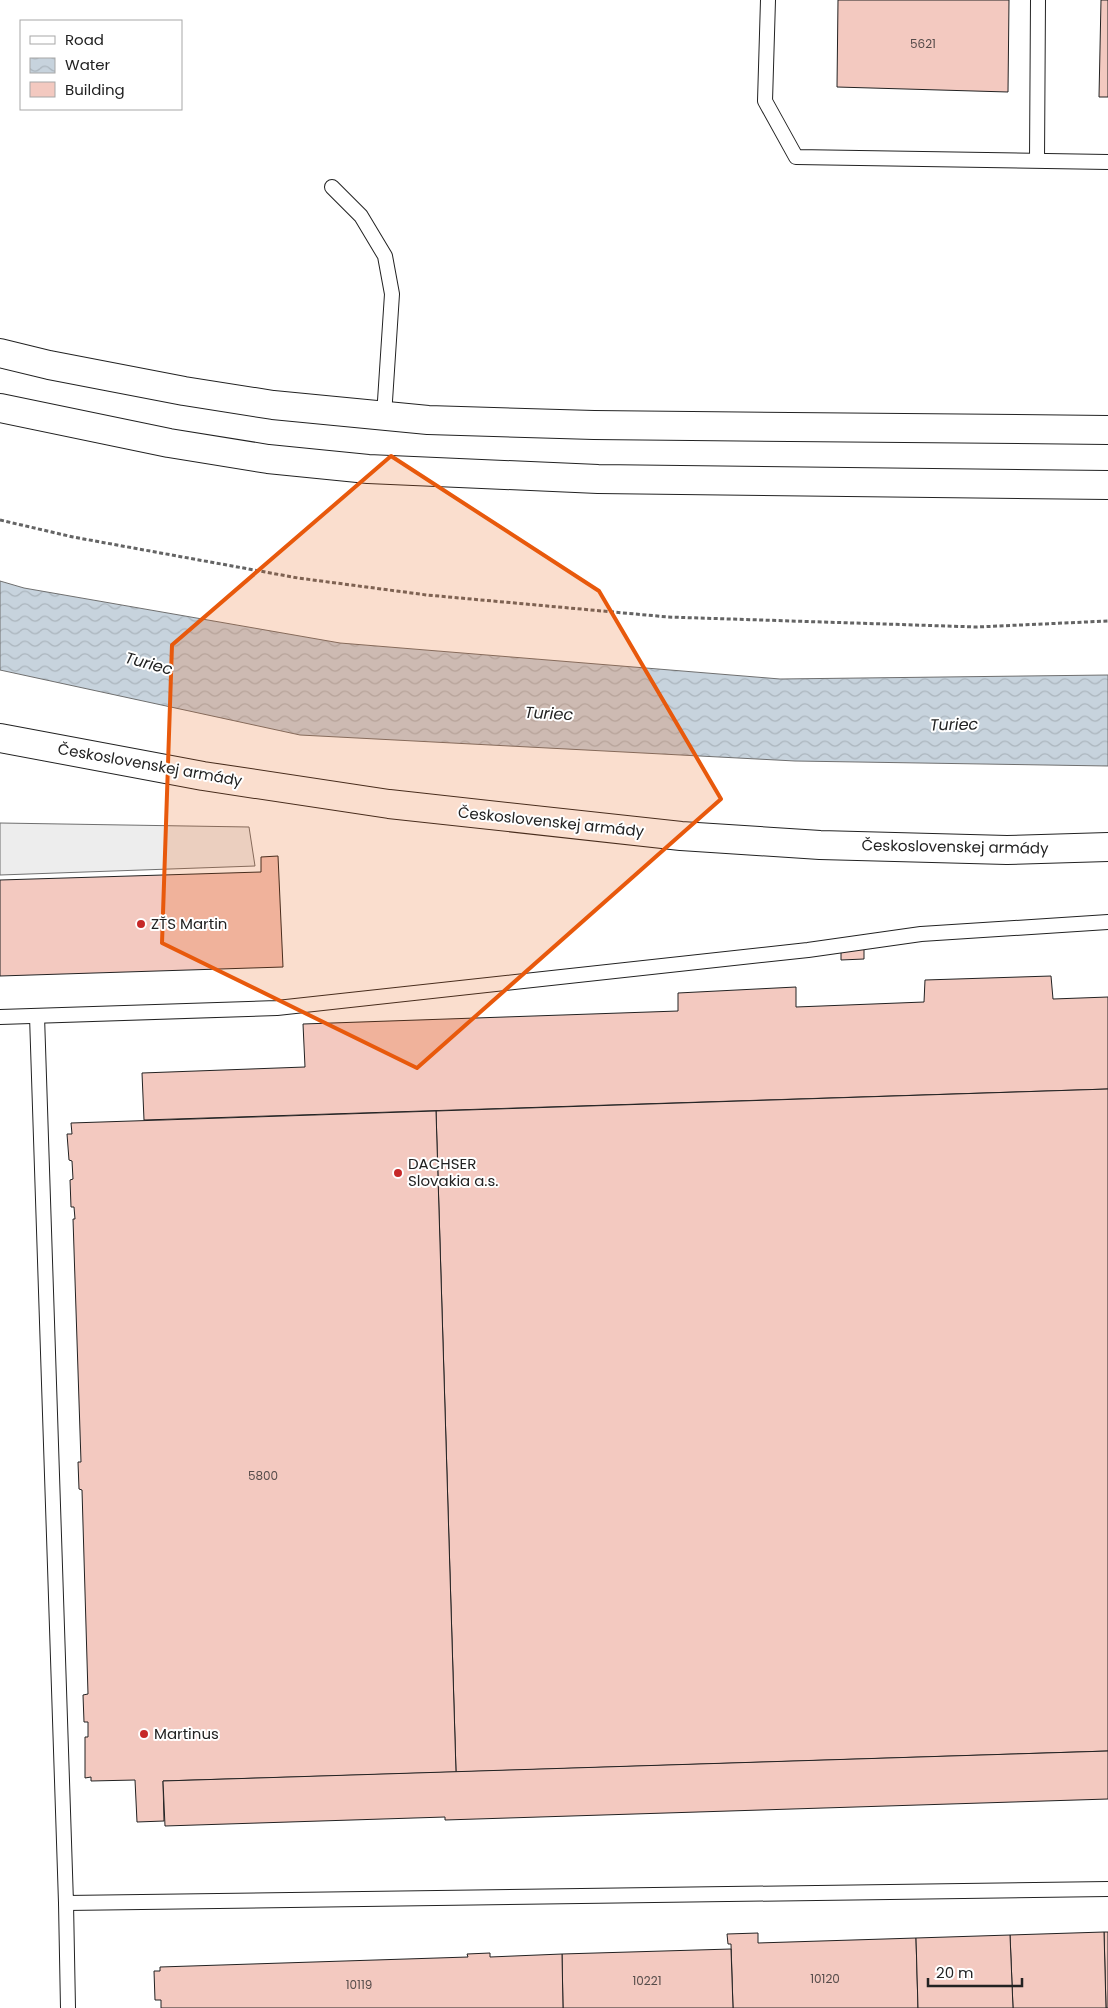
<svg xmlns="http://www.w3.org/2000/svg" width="1108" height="2008" viewBox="0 0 1108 2008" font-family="Poppins,sans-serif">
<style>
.parking{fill:#ededed;stroke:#6f6f6f}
.water{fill:url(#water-waves);stroke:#6f6f6f}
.building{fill:#f3c9c0;stroke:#222}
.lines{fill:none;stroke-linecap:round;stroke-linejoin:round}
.service-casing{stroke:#222;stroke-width:16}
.minor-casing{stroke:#222;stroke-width:30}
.primary-casing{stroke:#222;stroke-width:30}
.path{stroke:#646464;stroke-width:3;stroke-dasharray:4 2.5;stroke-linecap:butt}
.service{stroke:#fff;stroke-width:14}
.minor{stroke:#fff;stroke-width:28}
.primary{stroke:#fff;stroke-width:28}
.marked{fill:#e8590c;fill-opacity:0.2;stroke:#e8590c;stroke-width:4;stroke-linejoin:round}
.poi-dot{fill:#c62828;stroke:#fff;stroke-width:2}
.labels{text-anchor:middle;stroke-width:4;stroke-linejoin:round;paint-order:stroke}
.number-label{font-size:12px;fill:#564c4a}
.street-label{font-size:15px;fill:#222;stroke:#fff}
.poi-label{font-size:15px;fill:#222;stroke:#fff;text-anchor:start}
.water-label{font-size:16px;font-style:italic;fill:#222;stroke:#fff}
</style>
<defs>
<pattern id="water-waves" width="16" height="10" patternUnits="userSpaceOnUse" patternTransform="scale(1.25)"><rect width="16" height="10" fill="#c7d3dd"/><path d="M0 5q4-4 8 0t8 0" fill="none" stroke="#abb5bd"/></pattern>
</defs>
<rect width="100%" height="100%" fill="#fff"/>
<path class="parking" d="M0,823l249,4 6,39 -255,9z"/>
<path class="water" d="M0,581l24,7 316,55 440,36 328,-4v91l-313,-5 -495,-26 -300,-65z"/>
<g class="building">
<path d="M838,0h171l-1,92 -171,-5z"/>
<path d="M1101,0h7v97h-9z"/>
<path d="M278,856l5,111 -283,9v-96l261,-8v-15z"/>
<path d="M864,946v13l-23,1v-13z"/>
<path d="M1051,976l2,23 55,-2v92l-964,31 -2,-47 163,-6 -2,-43 375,-13v-18l118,-6v20l128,-5 1,-22z"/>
<path d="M1108,1089v662l-652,21 -20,-661z"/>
<path d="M436,1111l20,661 -293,9 1,40 -27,1 -2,-42 -44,1v-4l-6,1v-41h3v-15h-4l-1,-27 5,-1 -6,-204 -3,-1 -1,-27h3l-8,-243h2l-1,-12h-3l-1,-27 3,-1 -1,-18 -3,-1 -2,-26h5l-1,-11z"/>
<path d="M1108,1751v48l-663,21v-3l-280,9 -2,-45z"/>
<path d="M1104,1932h4v76h-2z"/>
<path d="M1104,1932l2,76h-93l-3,-73z"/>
<path d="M758,1933v10l158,-5 2,70h-185l-2,-64h-3l-1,-10z"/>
<path d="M1010,1935l3,73h-95l-2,-70z"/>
<path d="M731,1949l2,59h-170l-1,-54z"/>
<path d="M490,1953v4l72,-3 1,54h-402v-8h-6l-1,-29h6v-4l308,-10 -1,-3z"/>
</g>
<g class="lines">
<g class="service-casing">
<g id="service">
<path d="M768,0l-3,101 31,56 312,5"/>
<path d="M1037,160l1,-160"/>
<path d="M332,187l29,29 24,40 7,38 -8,122"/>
<path d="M37,1016l29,887 1042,-14"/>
<path d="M0,1017l277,-9 531,-58 113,-16 187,-12"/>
<path d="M66,1903l2,105"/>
</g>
</g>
<g class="minor-casing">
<path id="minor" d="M0,738l203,38 186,28 292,32 139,9 187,5 101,-3"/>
</g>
<g class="primary-casing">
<g id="primary">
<path d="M0,353l49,12 135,26 89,14 155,15 166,5 514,5"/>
<path d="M0,408l169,35 99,16 100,10 230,10 510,6"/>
</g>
</g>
<path class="path" d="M0,520l73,17 225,41 129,17 241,22 309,10 131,-6"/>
<use href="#service" class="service"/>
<use href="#minor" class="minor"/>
<use href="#primary" class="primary"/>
</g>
<path class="marked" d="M391,456l208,135 122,208 -304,269 -255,-125 10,-298z"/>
<g class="poi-dot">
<circle cx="141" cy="924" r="5"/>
<circle cx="398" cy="1173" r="5"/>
<circle cx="144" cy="1734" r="5"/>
</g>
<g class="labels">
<g class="number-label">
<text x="923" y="48">5621</text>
<text x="263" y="1480">5800</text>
<text x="825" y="1983">10120</text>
<text x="647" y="1985">10221</text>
<text x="359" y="1989">10119</text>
</g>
<g class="street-label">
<text transform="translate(150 765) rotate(10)" y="5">Československej armády</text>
<text transform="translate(551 822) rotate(6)" y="5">Československej armády</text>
<text transform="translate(955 847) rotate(1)" y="5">Československej armády</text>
</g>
<g class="poi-label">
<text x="151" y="929">ZŤS Martin</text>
<text x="408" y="1169">DACHSER<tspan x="408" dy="17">Slovakia a.s.</tspan></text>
<text x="154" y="1739">Martinus</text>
</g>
<g class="water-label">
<text transform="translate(149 663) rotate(15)" y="6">Turiec</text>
<text transform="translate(549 713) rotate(3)" y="6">Turiec</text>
<text transform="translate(954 724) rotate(-1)" y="6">Turiec</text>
</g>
</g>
<rect x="20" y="20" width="162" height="90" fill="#ffffff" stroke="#a7a7a7"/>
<rect x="30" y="36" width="25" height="8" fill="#ffffff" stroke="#a7a7a7"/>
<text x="65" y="45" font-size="15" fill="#222222">Road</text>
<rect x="30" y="58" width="25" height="15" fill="url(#water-waves)" stroke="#a7a7a7"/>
<text x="65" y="70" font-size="15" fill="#222222">Water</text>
<rect x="30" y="82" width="25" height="15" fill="#f3c9c0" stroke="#a7a7a7"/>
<text x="65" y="95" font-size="15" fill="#222222">Building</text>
<path d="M928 1978v8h94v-8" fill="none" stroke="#222222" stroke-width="2.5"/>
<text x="936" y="1978" font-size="15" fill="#222222" stroke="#ffffff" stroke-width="4" paint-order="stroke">20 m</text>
</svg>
